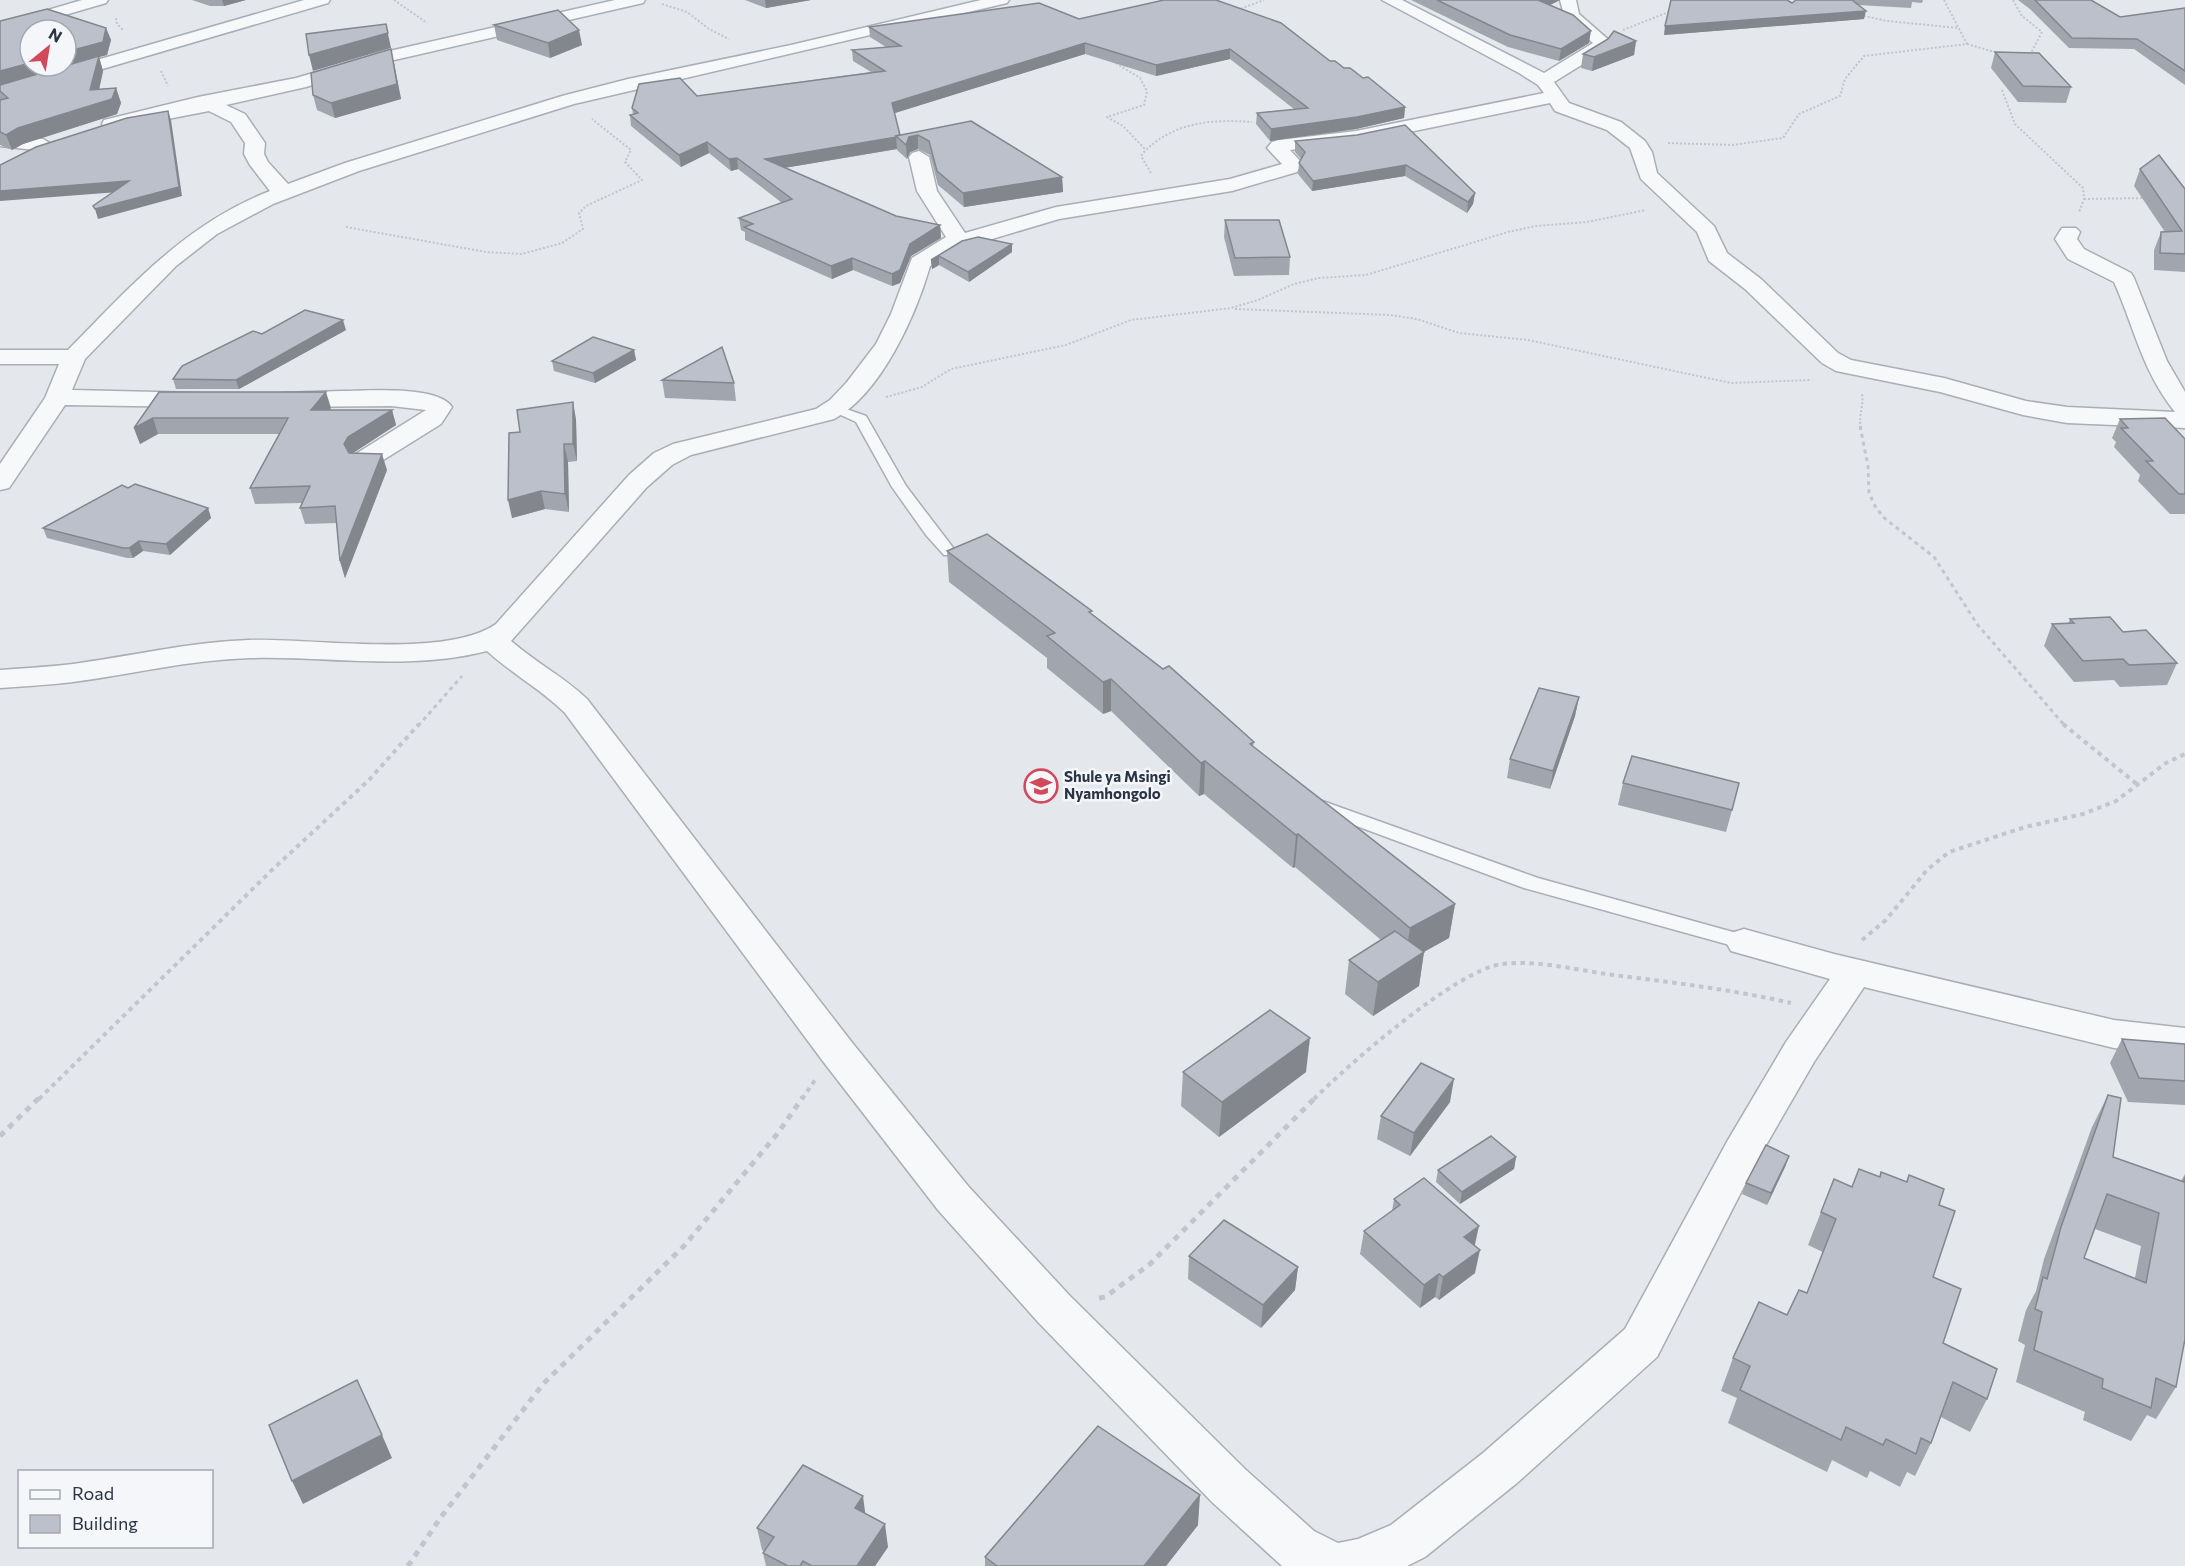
<svg xmlns="http://www.w3.org/2000/svg" width="2185" height="1566" viewBox="0 0 2185 1566" font-family="Commissioner,sans-serif">
<style>
.lines{fill:none;stroke-linecap:round;stroke-linejoin:round}
.service-casing{stroke:#a9aeb7;stroke-width:3}
.minor-casing{stroke:#a9aeb7;stroke-width:3}
.path-far3{stroke:#c2c5cb;stroke-width:2;stroke-dasharray:2 2;stroke-linecap:butt}
.path-far2{stroke:#c2c5cb;stroke-width:3;stroke-dasharray:4 4;stroke-linecap:butt}
.path-far1{stroke:#c2c5cb;stroke-width:4;stroke-dasharray:4.5 4.5;stroke-linecap:butt}
.path{stroke:#c2c5cb;stroke-width:5;stroke-dasharray:6 6;stroke-linecap:butt}
.service{fill:#f7f8fa;fill-rule:evenodd}
.minor{fill:#f7f8fa;fill-rule:evenodd}
.wall{fill:#a1a5ae;fill-rule:evenodd}
.shaded-wall{fill:#83868d}
.building{fill:#bbc0ca;stroke:#83868d;stroke-width:1.5;fill-rule:evenodd}
.labels{text-anchor:middle;stroke-width:5;stroke-linejoin:round;paint-order:stroke}
.poi-label{font-size:15px;font-weight:bold;fill:#2b3445;stroke:#f4f6f9;text-anchor:start}
</style>
<rect width="100%" height="100%" fill="#e4e7ec"/>
<g class="lines">
<g class="service-casing">
<g id="service">
<path d="M835,405l31,11 40,70 48,63 3,3 -3,3h-10l-18,-20 -34,-48 -36,-65 -28,-13z"/>
<path d="M1314,798l224,80 213,59 3,5 -3,5 -7,2 -220,-61 -216,-80 -3,-4 3,-4z"/>
</g>
</g>
<g class="minor-casing">
<g id="minor">
<path d="M82,0h26l-2,3 -106,31v-10z"/>
<path d="M304,0h26l-2,3 -328,96v-11z"/>
<path d="M615,0h30l-2,3 -253,58 -84,26 -80,18 19,9 20,29 -1,11 4,8 20,22 57,-21 217,-67 66,-17 163,-34 190,-45h28l-2,3 -433,101 -215,67 -86,33 -56,30 -41,32 -91,93 -13,31 127,3 9,2 3,5 -3,5 -9,2 -134,-2 -56,83 -9,2v-26l45,-66 14,-34h-59v-14h68c62,-63 117,-126 202,-159l-20,-26 -6,-11 1,-11 -14,-21 -22,-11 -98,19 -7,-2 -2,-4 2,-4 94,-23 98,-19 89,-26z"/>
<path d="M1382,0h20l142,73 49,-30 -28,-24 -5,-19h16l3,14 32,28 -7,9 -50,31 15,21 52,19 24,19 7,11 5,21 57,53 13,27 34,26 77,74 13,7 93,18 82,23 41,6 108,5c-33,-41 -40,-83 -61,-130l-46,-23 -13,-20 7,-11h14l4,4 -3,7 7,10 47,24 3,5 33,83 18,31v36l-118,-5 -44,-8 -83,-23 -104,-21 -14,-8 -77,-74 -36,-28 -12,-29 -56,-53 -11,-31 -23,-18 -52,-19 -5,-8 -194,40 -66,7 12,13 -5,9 -65,19 -173,28 -97,29 -32,18c-14,49 -49,128 -96,153l-143,36 -19,10 -25,22 -136,154c25,22 52,35 76,58l263,341 118,146 102,110 176,174 68,61 24,12 20,-4 33,-14 92,-72 142,-124 103,-189 58,-98 44,-63 -99,-28 -5,-9 5,-9 13,-4 90,25 280,66 71,8v28l-71,-8 -250,-61 -50,75 -56,97 -101,198 -140,126 -92,74 -18,9h-125l-70,-64 -174,-180 -100,-112 -116,-150 -257,-347c-24,-24 -53,-39 -78,-62 -78,20 -158,5 -237,7 -60,2 -118,16 -177,24 -24,3 -49,4 -73,6v-18c24,-2 49,-3 73,-6 59,-8 117,-22 176,-24 63,-2 197,19 247,-16l133,-149 25,-22 19,-9 143,-35 14,-9 17,-18 29,-38 15,-30 21,-56 34,-21 -29,-46 -8,-34 3,-4 7,-2 10,6 8,34 28,42 91,-26 174,-28 52,-15 -15,-16 5,-6 7,-2 77,-9 188,-38 -6,-8 -19,-12z"/>
<path d="M0,134l43,5 10,6 -10,6 -43,-5z"/>
<path d="M341,391c25,0 97,-6 111,16l-11,17 -69,43 -9,2 -9,-2 -4,-6 4,-6 72,-45 -35,-4 -108,1 -9,-2 -3,-5 3,-5 9,-2z"/>
</g>
</g>
<g class="path-far3">
<path d="M394,0l33,23"/>
<path d="M2013,0l9,16 20,16 -13,25"/>
<path d="M662,4l25,8 22,17 20,10"/>
<path d="M1237,10l27,-10"/>
<path d="M1860,15l27,6 72,7"/>
<path d="M116,18l1,6 7,7"/>
<path d="M1623,30l48,-19"/>
<path d="M1967,44l34,10"/>
<path d="M1109,59l31,19 7,13 -3,14 -37,12 16,9 22,23"/>
<path d="M161,71l7,15"/>
<path d="M2002,90l13,34 68,64 1,11 -5,13"/>
<path d="M1668,143l64,2 51,-7 16,-24 41,-18 5,-17 19,-23 103,-12 -23,-44"/>
<path d="M1151,173l-10,-17 2,-3c30,-31 68,-34 109,-31"/>
<path d="M2084,199l62,-1"/>
<path d="M346,227l140,25 36,2 40,-11 21,-14 -4,-16 7,-7 56,-26 -17,-18 6,-12 -39,-31"/>
<path d="M1235,309l155,6 27,4 42,14 69,7 203,43 80,-3"/>
<path d="M886,397l36,-10 29,-18 115,-24 65,-25 100,-12 27,-8 36,-16 25,-6 47,-3 142,-43 28,-6 51,-4 59,-12"/>
<path d="M1861,428c-3,-13 3,-22 1,-34"/>
</g>
<g class="path-far2">
<path d="M1860,426l8,40 1,27 6,13 8,11 51,40 43,67 88,102"/>
<path d="M418,726l44,-50"/>
</g>
<g class="path-far1">
<path d="M2063,724l75,61"/>
<path d="M1862,940l24,-20 41,-50 22,-18 76,-25 58,-13 33,-13 50,-38 19,-9"/>
<path d="M39,1099l234,-230 96,-89 50,-56"/>
<path d="M802,1099l13,-19"/>
<path d="M1314,1099c34,-34 142,-129 188,-135 33,-4 71,5 104,10 62,8 124,15 185,29"/>
</g>
<g class="path">
<path d="M0,1136l40,-39"/>
<path d="M1099,1298l6,-1 45,-33 166,-167"/>
<path d="M408,1566l33,-49 102,-133 141,-138 94,-113 25,-36"/>
</g>
<use href="#service" class="service"/>
<use href="#minor" class="minor"/>
</g>
<g class="wall">
<path d="M192,0h54l-22,6h-14z"/>
<path d="M745,0h66l-45,8z"/>
<path d="M1411,0h149l-10,5 39,38 -30,18 -51,-14z"/>
<path d="M1796,0h127l-1,3 -10,-1 -1,6 -53,-3 6,14 -200,16 128,-32z"/>
<path d="M2018,0h73l29,17 65,-9v77l-51,-36 -65,-1 -39,-39z"/>
<path d="M1079,19l251,42 14,7 61,39 -1,11 -48,11 -86,12 -14,-17 1,-11 37,-4 -64,-50 -74,17 -71,-22 -191,59 6,22 71,-14 91,56 1,15 -99,15 -26,-22 -8,-30 -12,-6 -8,3 -3,7 -10,-9v-1l-113,19 112,48 44,9 1,13 -30,18 -11,27 -8,3 -39,-16 -21,9 -87,-39v-8l-4,-2 -2,-12 43,-15 -44,-34 -7,2 -22,-18 -28,14 -50,-41 -1,-11 3,-1 -1,-6 65,-12 174,-24 -18,-11 -1,-11 34,-3 -16,-10 -1,-10z"/>
<path d="M0,21l106,7 5,12 -4,15 -8,2 4,14 -4,18 17,-1 5,15 -4,11 -94,30 -11,6 -12,-5z"/>
<path d="M494,25l88,20 -32,13 -53,-18z"/>
<path d="M1608,39l28,2 -2,14 -42,16 -11,-3 2,-14z"/>
<path d="M1995,52l76,35 -5,16 -48,-1 -27,-34z"/>
<path d="M394,62l7,37 -66,19 -18,-8 -4,-15z"/>
<path d="M1357,135l118,58 -2,11 -6,9 -62,-37 -93,15 -14,-17 1,-11 2,-4 -6,-7v-11z"/>
<path d="M2140,169l45,20v83l-31,-2v-20l7,-18h4l-31,-46z"/>
<path d="M1225,220l65,37 -1,18 -55,1 -10,-39z"/>
<path d="M962,241l50,11 -43,30 -30,-17 -7,4 -1,-9z"/>
<path d="M346,330l-107,59h-63l-3,-10 89,-45z"/>
<path d="M634,350l2,10 -41,23 -41,-12 -2,-10z"/>
<path d="M662,380l72,3 2,18 -71,-3z"/>
<path d="M159,392l172,16 -2,2h63l4,15 -43,28 34,17 -42,108 -5,-17 -3,-38 -32,1 -5,-16 2,-5 -47,1 -5,-16 29,-54h-121l-18,10 -6,-16z"/>
<path d="M573,402l3,18 1,41 -9,1 1,50 -24,-3 -33,9 8,-86z"/>
<path d="M2120,419l65,20v75h-15l-32,-33 2,-6 -26,-28 2,-5 -4,-4z"/>
<path d="M128,488l80,20 3,10 -41,37 -27,-4 -10,7h-6l-80,-20 -4,-10z"/>
<path d="M947,551l145,63 162,128 -1,5 202,157 -6,34 -25,14 -5,34 -46,30 -28,-22 4,-34 32,-20 -86,-73 -2,1 -89,-74 -5,2 -88,-85 -8,3 -56,-46v-10l-98,-76z"/>
<path d="M2070,619l53,13 54,31 -10,22 -47,2 -6,-7 -40,2 -30,-36 8,-22h16z"/>
<path d="M1579,697l-4,19 -25,73 -43,-11 3,-19z"/>
<path d="M1623,783l109,27 -6,22 -108,-27z"/>
<path d="M2122,1039l63,5v61l-57,-3 -18,-39z"/>
<path d="M1183,1072h123l-87,65 -38,-31z"/>
<path d="M2108,1095l5,62 68,24 4,-7v165l-9,48 -20,32 -9,-4 -16,26 -48,-21 2,-8 -69,-30 9,-37 -7,-4 8,-31 10,-19 8,-32 48,-132zM2095,1229l46,17 -6,32 -51,-20z"/>
<path d="M1450,1102l-40,54 -33,-17 4,-23z"/>
<path d="M1789,1156l-4,11 -18,38 -25,-11 4,-11z"/>
<path d="M1516,1157l-2,12 -54,35 -24,-22 2,-12z"/>
<path d="M1909,1175l30,30 -6,72 10,66 44,56 -17,33 -29,-15 -10,26 -16,33 -8,-4 -7,15 -30,-16 -3,7 -35,-18 -5,12 -99,-49 9,-25 -16,-7 12,-33 54,-43 20,-22 16,-41 -15,-7 26,-66 17,8 28,-10 27,5z"/>
<path d="M1394,1199l81,47v27l-36,27 -4,-3 -15,11 -60,-54 4,-23 28,-20z"/>
<path d="M1189,1256l109,11 -3,23 -34,38 -73,-49z"/>
<path d="M865,1514l23,33 -13,19h-109l-3,-13 1,-2 -2,-1 -5,-22z"/>
<path d="M1198,1525l-32,41h-181v-9z"/>
</g>
<g class="shaded-wall">
<path d="M222,0h24l-22,6z"/>
<path d="M765,0h46l-45,8z"/>
<path d="M1538,0h22l-24,12z"/>
<path d="M1866,11l-2,8 -200,16 1,-9z"/>
<path d="M386,24l5,24 -78,23 -4,-16z"/>
<path d="M106,28l5,12 -4,15 -8,2 4,14 -7,33 20,-16 5,15 -4,11 -94,30 -11,6 -6,-15 12,-7 77,-24 -95,-18v-15l30,-8v3h36v-14z"/>
<path d="M579,30l3,15 -32,13 -2,-15z"/>
<path d="M1591,31l-2,12 -30,18 2,-12z"/>
<path d="M1636,41l-2,14 -42,16 2,-14z"/>
<path d="M1085,43v11l-193,60v-11z"/>
<path d="M391,49l10,50 -66,19 -4,-15z"/>
<path d="M1230,49v10l-74,17v-11z"/>
<path d="M1405,107l-1,11 -48,11 -86,12 1,-12z"/>
<path d="M168,111l3,9 11,76 -84,23 -3,-10 84,-22z"/>
<path d="M918,135v14l-8,3 -3,7 -1,-14 3,-8z"/>
<path d="M896,137l1,12 -131,22 -1,-12z"/>
<path d="M707,142l2,11 -28,14 -2,-12z"/>
<path d="M737,158l1,11 -7,2 -2,-12z"/>
<path d="M1406,165l-1,11 -93,15 1,-10z"/>
<path d="M1062,177l1,15 -99,15 -1,-14z"/>
<path d="M129,181l3,10 -132,10v-10z"/>
<path d="M1475,193l-2,11 -6,9 1,-11z"/>
<path d="M940,225l1,13 -30,18 -11,27 -8,3v-12l18,-30z"/>
<path d="M1012,244v8l-43,30 -1,-10z"/>
<path d="M939,256v9l-7,4 -1,-9z"/>
<path d="M852,258l1,12 -21,9 -1,-13z"/>
<path d="M343,320l3,10 -107,59 -3,-9z"/>
<path d="M634,350l2,10 -41,23 -2,-10z"/>
<path d="M326,392l5,16 -16,18 -4,-16z"/>
<path d="M573,402l3,18 1,41 -4,-17z"/>
<path d="M392,410l4,15 -43,28 -5,7 -4,-16 4,-7z"/>
<path d="M153,418l5,16 -18,10 -6,-16z"/>
<path d="M564,444l4,18 1,50 -4,-18z"/>
<path d="M382,454l5,16 -42,108 -5,-17z"/>
<path d="M541,491l4,18 -33,9 -4,-18z"/>
<path d="M208,508l3,10 -41,37 -4,-11z"/>
<path d="M139,541l4,10 -10,7 -4,-10z"/>
<path d="M1111,679v32l-8,3v-32z"/>
<path d="M1579,697l-4,19 -25,73 3,-18z"/>
<path d="M1205,761l-1,33 -5,2 2,-33z"/>
<path d="M1298,834l-3,33 -2,1 3,-33z"/>
<path d="M1455,904l-6,34 -44,24 5,-34z"/>
<path d="M1424,952l-5,34 -46,30 5,-34z"/>
<path d="M1310,1038l-4,34 -87,65 3,-35z"/>
<path d="M1454,1079l-4,23 -40,54 4,-23z"/>
<path d="M1789,1156l-4,11 -18,38 4,-12z"/>
<path d="M1516,1157l-2,12 -54,35 2,-12z"/>
<path d="M1479,1226l-5,23 -10,-12z"/>
<path d="M1480,1250l-5,23 -36,27 4,-23z"/>
<path d="M1298,1267l-3,23 -34,38 2,-23z"/>
<path d="M1439,1274l-4,23 -15,11 4,-23z"/>
<path d="M382,1435l10,23 -89,46 -11,-23z"/>
<path d="M1200,1495l-2,30 -32,41h-22z"/>
<path d="M863,1496l3,23 -11,-11z"/>
<path d="M885,1524l3,23 -13,19h-18z"/>
</g>
<g class="building">
<path d="M1164,0h52l65,23 49,38h5l9,7h6l13,10 5,-1 37,30 -48,10 -86,12 -14,-16 51,-5 -78,-59 -74,16 -71,-22 -193,60 8,32 -4,1 1,1 -132,22 131,57 44,9 -30,19 -10,26 -8,4 -40,-16 -21,8 -87,-39 9,-3 -14,-6 53,-19 -55,-41 -8,1 -22,-17 -28,13 -49,-40 8,-2 -6,-5 7,-24 41,-6 17,18 188,-25 -33,-21 49,-4 -32,-19 170,-24 40,16z"/>
<path d="M1437,0h101l35,15 18,16 -30,18 -51,-14z"/>
<path d="M1671,0h116l5,3 4,-3h56l14,11 -201,15z"/>
<path d="M2035,0h56l29,17 65,-9v63l-48,-32 -65,-1z"/>
<path d="M47,9l59,19 -3,14 -37,10v-22h-36v33l-30,8v-50z"/>
<path d="M558,10l21,20 -31,13 -54,-18z"/>
<path d="M386,24l2,9 -79,22 -3,-21z"/>
<path d="M1614,31l22,10 -42,16 -11,-3 25,-15z"/>
<path d="M391,49l6,35 -66,19 -18,-8 -2,-22z"/>
<path d="M1995,52l44,1 32,34 -48,-1z"/>
<path d="M99,56l-9,34 26,-2 -4,11 -94,29 -12,7 -6,-3v-32l8,-2 -8,-7v-6z"/>
<path d="M168,111l11,76 -84,22 -2,-3 36,-25 -129,10v-26l36,-18 91,-29z"/>
<path d="M971,121l91,56 -99,16 -26,-22 -8,-30 -11,-6 -9,2 -3,8 -10,-9z"/>
<path d="M1405,125l70,68 -7,9 -62,-37 -93,16 -14,-18 6,-11 -10,-11 62,-6z"/>
<path d="M2159,155l26,34v65l-25,-1 1,-21 21,-1 -42,-62z"/>
<path d="M1225,220h54l11,37 -55,1z"/>
<path d="M978,237l34,7 -44,28 -29,-16 -8,4 31,-19z"/>
<path d="M305,310l38,10 -107,60 -63,-1 9,-13 71,-35 9,3z"/>
<path d="M593,337l41,13 -41,23 -41,-12z"/>
<path d="M722,347l12,36 -72,-3z"/>
<path d="M159,392h167l-15,18h81l-44,27 -4,7 5,9 33,1 -42,107 -5,-55 -35,2 10,-22 -60,2 38,-70h-135l-19,10z"/>
<path d="M573,402v42h-9l1,50 -24,-3 -33,9 1,-67 11,-1 -3,-22z"/>
<path d="M2165,418l20,21v55h-6l-33,-33h7l-32,-33h7l-8,-9z"/>
<path d="M135,484l73,24 -42,36 -27,-3 -10,7h-6l-80,-20 79,-43 6,3z"/>
<path d="M987,534l105,77 -3,1 74,57 6,-3 85,76 -4,2 205,160 -45,24 -112,-94 -2,1 -91,-74 -4,2 -90,-84 -8,3 -56,-46 8,-3 -108,-82z"/>
<path d="M2110,617l13,15 23,-2 31,33 -48,2 -6,-6 -40,2 -31,-37 22,-1 -4,-4z"/>
<path d="M1539,688l40,9 -26,74 -43,-12z"/>
<path d="M1632,756l107,27 -7,27 -109,-27z"/>
<path d="M1395,931l29,21 -46,30 -29,-22z"/>
<path d="M1270,1010l40,28 -88,64 -39,-30z"/>
<path d="M2122,1039l63,5v37l-46,-3z"/>
<path d="M1421,1063l33,16 -40,54 -33,-17z"/>
<path d="M2108,1095l13,3 -8,59 71,25 1,-5v162l-9,48 -20,-9 -5,30 -49,-20 1,-9 -69,-29 8,-38 -7,-3 8,-32 4,2 14,-52zM2107,1194l52,19 -13,70 -62,-25z"/>
<path d="M1491,1136l25,21 -54,35 -24,-22z"/>
<path d="M1766,1145l23,11 -18,37 -25,-10z"/>
<path d="M1859,1169l21,8 1,-5 26,10 2,-7 35,14 -5,16 16,6 -22,66 28,12 -18,54 54,26 -10,30 -34,-17 -22,61 -10,-5 -5,16 -30,-15 -3,6 -37,-18 -5,13 -101,-50 10,-24 -17,-8 26,-56 28,13 12,-25 8,3 29,-74 -15,-7 13,-33 18,8z"/>
<path d="M1424,1178l55,48 -15,11 16,13 -37,27 -4,-3 -15,11 -60,-54 36,-26 -6,-6z"/>
<path d="M1224,1220l74,47 -35,38 -74,-49z"/>
<path d="M357,1380l25,55 -90,46 -23,-56z"/>
<path d="M1098,1426l102,69 -56,71h-147l-12,-9z"/>
<path d="M803,1465l60,31 -8,12 30,16 -28,42h-45l-9,-5 -3,5h-12l-25,-13 11,-16 -17,-9z"/>
</g>
<defs>
<g id="school-ring" transform="scale(1.725)"><circle r="9.5" fill="#f4f6f9" stroke="#d1495b" stroke-width="1.5"/><path d="M0-5L7-2L0 1L-7-2ZM-4 1L0 2.5L4 1V4Q0 6-4 4Z" fill="#d1495b"/></g>
</defs>
<g fill-rule="evenodd">
<use href="#school-ring" x="1041" y="786"/>
</g>
<g class="labels">
<g class="poi-label">
<text x="1064" y="782">Shule ya Msingi<tspan x="1064" dy="17">Nyamhongolo</tspan></text>
</g>
</g>
<rect x="18" y="1470" width="195" height="78" fill="#f4f6f9" stroke="#a4a8b1" stroke-width="1.5"/>
<rect x="30" y="1490" width="30" height="9" fill="#f7f8fa" stroke="#a4a8b1" stroke-width="1.5"/>
<text x="72" y="1500" font-size="18" fill="#2b3445">Road</text>
<rect x="30" y="1515" width="30" height="18" fill="#bbc0ca" stroke="#a4a8b1" stroke-width="1.5"/>
<text x="72" y="1530" font-size="18" fill="#2b3445">Building</text>
<g transform="translate(48 48) rotate(30)"><circle r="28" fill="#f4f6f9" stroke="#a4a8b1" stroke-width="1.5"/>
<path d="M0-4.5L10 22L0 15L-10 22Z" fill="#d1495b"/>
<text y="-9" font-size="16" font-weight="bold" text-anchor="middle" fill="#2b3445">N</text>
</g>
</svg>
